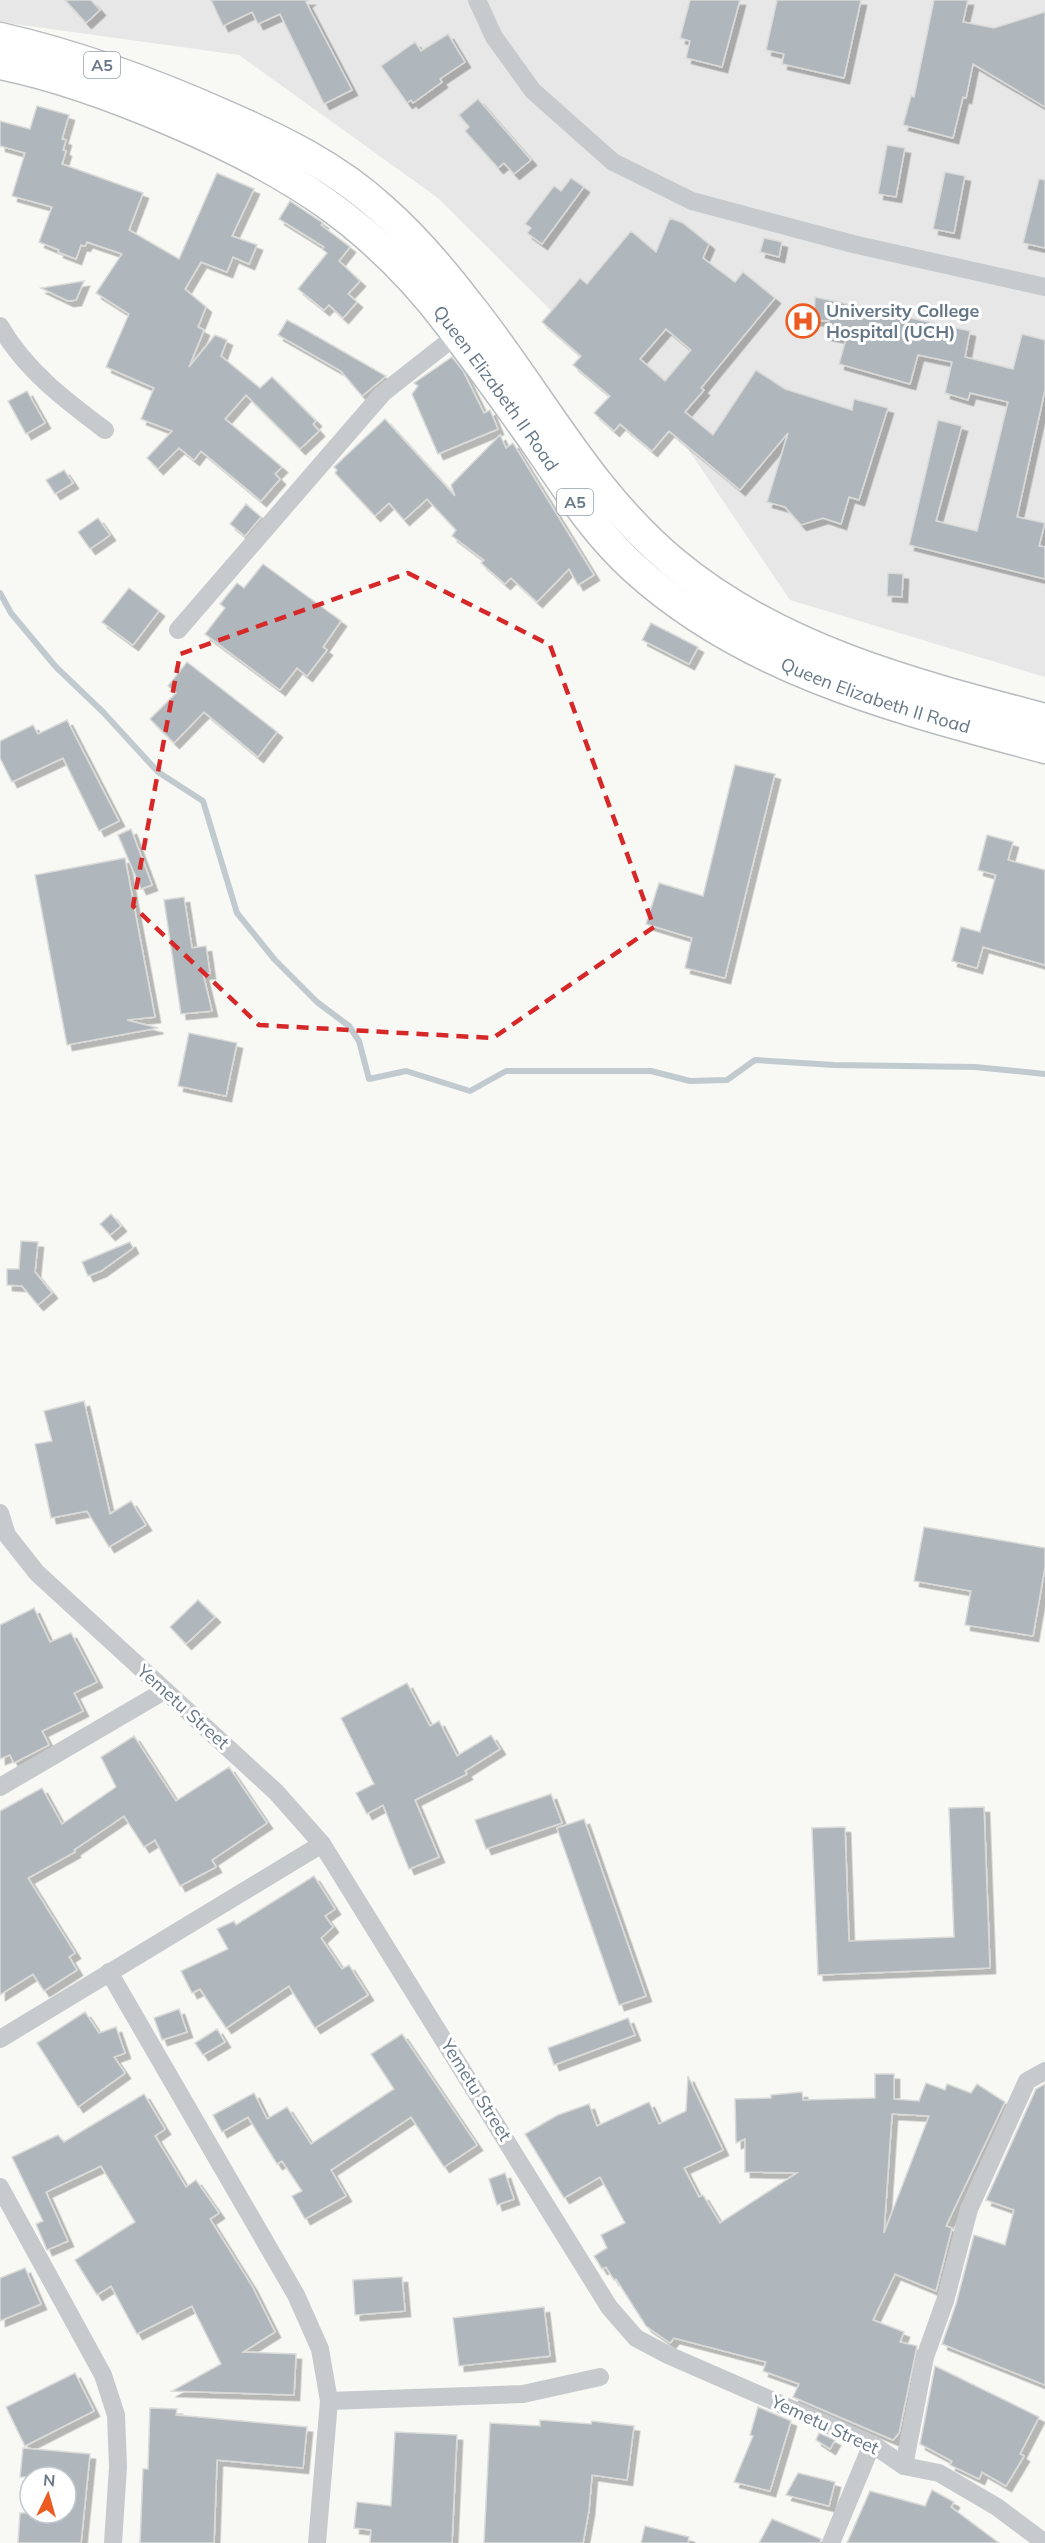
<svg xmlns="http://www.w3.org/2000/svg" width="1045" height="2543" viewBox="0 0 1045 2543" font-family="Mulish,sans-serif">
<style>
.built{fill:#e6e7e6}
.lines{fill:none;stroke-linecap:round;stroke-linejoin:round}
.stream{stroke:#c0cacf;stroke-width:6}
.building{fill:#afb6bc;stroke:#dadad8;stroke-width:1.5;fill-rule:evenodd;filter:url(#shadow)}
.trunk-casing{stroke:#b8bcbf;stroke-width:33}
.minor{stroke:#c6cacd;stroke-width:18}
.trunk{stroke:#fff;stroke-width:30}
.marked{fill:none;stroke:#d62828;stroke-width:4.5;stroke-dasharray:12 8;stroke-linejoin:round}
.labels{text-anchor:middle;stroke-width:6;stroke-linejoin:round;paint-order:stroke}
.shield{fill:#fff;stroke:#94a0ac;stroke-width:1.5}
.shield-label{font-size:16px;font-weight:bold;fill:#678}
.poi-label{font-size:18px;font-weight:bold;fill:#678;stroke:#fff;text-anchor:start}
.street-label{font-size:18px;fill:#678;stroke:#fff}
</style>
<defs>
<filter id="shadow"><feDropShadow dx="5.5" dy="5.5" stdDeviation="0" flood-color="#0004"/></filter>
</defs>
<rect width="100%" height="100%" fill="#f8f8f5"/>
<path class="built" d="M0,0h1045v677l-255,-77 -106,-157 -246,-245 -199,-143 -239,-33z"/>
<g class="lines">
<path class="stream" d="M0,593l11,20 45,54 47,45 55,60 45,29 34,112 38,47 42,42 32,24 10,15 10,38 37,-8 64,20 36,-20h145l39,10 37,-1 28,-20 79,5 141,2 70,7"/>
</g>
<g class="building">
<path d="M65,0h26l9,10 -14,13z"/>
<path d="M211,0h98l-3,2 46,88 -28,14 -44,-90 -22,10 -6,-12 -29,14z"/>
<path d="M690,0h50l-18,67 -36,-9 4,-17 -10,-3z"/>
<path d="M777,0h84l-17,78 -62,-14 2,-10 -18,-4z"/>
<path d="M934,0h34l-5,22 31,6 51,-16v95l-72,-43 -7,34 -3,-1 -10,41 -50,-13 8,-29 3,1z"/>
<path d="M448,34l17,28 -25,17 2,3 -29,21 -2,-3 -4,3 -26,-37 34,-24 6,9z"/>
<path d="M478,99l53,61 -17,14 -10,-11 -6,5 -33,-37 4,-4 -10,-12z"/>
<path d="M37,106l32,9 -7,24 4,1 -3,10 3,1 -4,13 81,29 -14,37 50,29 38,-86 37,16 -22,47 25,9 -8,19 -16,-7 -6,15 -26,-10 -16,27 21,18 -8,20 6,3 -15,37 26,-32 12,5 -6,16 39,32 12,-11 44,44 -3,3 6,7 -19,18 -54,-54 -21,24 57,48 -7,7 5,5 -19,22 -60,-50 -7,9 -15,-12 -21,21 -11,-11 25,-27 -31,-12 13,-31 -48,-21 23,-53 -33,-21 26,-39 -35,-12 -2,4 -4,-1 -5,14 -18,-7 1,-2 -20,-8 13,-35 -40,-11 13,-43 -25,-7v-25l30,8z"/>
<path d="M887,145l18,3 -9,49 -18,-3z"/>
<path d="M945,172l20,4 -11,57 -21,-4z"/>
<path d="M571,178l13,9 -42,57 -15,-11 4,-5 -6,-4 29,-38 7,5z"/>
<path d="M1039,179l6,1v68l-22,-5z"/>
<path d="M290,201l33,22 -2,2 29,22 -11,14 21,20 -12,13 9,8 -14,16 -14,-13 -5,5 -26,-21 29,-36 -5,-4 2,-2 -45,-28z"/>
<path d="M670,218l13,5 26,21 -6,14 32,24 8,-10 32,26 -74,90 3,2 -19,22 28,23 43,-65 29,19 67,21 2,-11 34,9 -29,92 -10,-3 -8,27 -18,-6 -22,7 -16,-18 -18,-5 21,-69 -48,57 -71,-59 -17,20 -32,-27 -6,7 -20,-18 16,-17 -37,-31 8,-9 -39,-34 38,-44 7,6 44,-53 25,21zM666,329l25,21 -26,31 -25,-22z"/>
<path d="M764,238l18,4 -3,15 -19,-5z"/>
<path d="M84,281l-8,19 -8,1 -27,-13z"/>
<path d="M815,297l155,34 -5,26 48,12 9,-35 23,6v50l-28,127 28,6 -6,23 6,1v32l-136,-34 29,-125 24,6 -26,95 41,10 31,-129 -38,-9 -2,7 -23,-7 7,-31 -34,-7 -8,29 -71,-20 7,-25 -20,-4 3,-14 -15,-1z"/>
<path d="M287,320l17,9 82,47 -24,20 -21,-25 -63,-36z"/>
<path d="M452,357l11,14 21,42 6,-3 8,19 -60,25 -26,-60 6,-8 -4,-3z"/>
<path d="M27,391l18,32 -19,11 -18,-33z"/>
<path d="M385,419l70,77 -4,-11 49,-50 6,13 7,-5 81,132 -16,10 -9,-16 -32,33 -26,-24 -6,6 -24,-21 3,-3 -32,-24 4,-6 -29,-31 -23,21 -15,-17 -14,13 -40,-43 2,-3 -3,-3z"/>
<path d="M64,470l9,13 -18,11 -9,-14z"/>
<path d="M246,504l15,13 -16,19 -15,-12z"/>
<path d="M98,518l12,17 -20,14 -12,-17z"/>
<path d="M263,564l78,57 -18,26 4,3 -20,26 -10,-8 -17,22 -75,-56 20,-26 -5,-4 17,-21 7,5z"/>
<path d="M888,573l15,1 -1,23 -15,-1z"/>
<path d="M129,588l30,23 -26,34 -31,-23z"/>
<path d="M651,623l47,24 -9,17 -47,-24z"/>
<path d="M187,662l90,70 -19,25 -54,-45 -30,31 -24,-24 26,-26 -8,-7z"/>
<path d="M67,720l52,101 -20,10 -36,-73 -51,24 -12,-24v-17l33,-16 5,9z"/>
<path d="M735,765l40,9 -50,204 -40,-10 7,-30 -46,-14 13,-41 44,13z"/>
<path d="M131,829l21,56 -11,4 -23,-54z"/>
<path d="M987,835l26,7 -5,18 37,10v95l-62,-18 -6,21 -25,-7 9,-34 19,5 16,-57 -18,-5z"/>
<path d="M125,858l30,159 -28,3 31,8 -91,17 -32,-170z"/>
<path d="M184,897l8,51 14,-2 4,27 -7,1 9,37 -31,3 -17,-114z"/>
<path d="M189,1033l48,10 -11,53 -48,-10z"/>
<path d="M111,1214l10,12 -11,9 -10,-11z"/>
<path d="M21,1241l17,1 -3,30 17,21 -14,12 -16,-19 -15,-1v-16h12z"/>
<path d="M130,1242l3,6 -32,23 -13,5 -6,-14z"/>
<path d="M84,1401l26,113 21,-13 15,24 -37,22 -22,-36 -36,7 -16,-74 17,-3 -8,-30z"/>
<path d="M924,1527l121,21v19l-12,69 -68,-11 6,-34 -57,-10z"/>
<path d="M198,1600l17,17 -29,27 -16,-17z"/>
<path d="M34,1608l16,34 21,-9 26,49 -23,11 9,18 -41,20 7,14 -35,18 -4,-8 -10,4v-134z"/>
<path d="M407,1683l23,43 9,-5 18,35 34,-21 9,14 -35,22 2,3 -52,26 24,57 -30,12 -26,-64 -16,9 -11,-21 18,-9 -33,-66z"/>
<path d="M134,1736l42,65 53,-34 38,56 -55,37 4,7 -36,19 -25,-46 -11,7 -20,-31 -50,34 1,2 -47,26 47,75 -6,4 8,13 -33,21 -11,-17 -33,21v-184l42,-23 20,36 54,-37 -15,-30z"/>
<path d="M551,1794l11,29 -76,26 -11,-29z"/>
<path d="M984,1807l6,161 -172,7 -6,-147 33,-1 4,114 105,-4 -5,-129z"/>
<path d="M584,1819l62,177 -27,9 -62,-177z"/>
<path d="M314,1876l21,33 -10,7 8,11 -12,11 21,31 7,-4 19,30 -53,33 -26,-42 -63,42 -26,-39 -8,4 -11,-22 47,-22 -11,-20 17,-8 2,4z"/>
<path d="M179,2009l8,23 -25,8 -8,-22z"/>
<path d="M85,2012l14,21 17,-6 9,26 -11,4 11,16 -47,34 -41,-64z"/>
<path d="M628,2018l7,17 -81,30 -6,-17z"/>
<path d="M217,2029l8,13 -22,13 -8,-12z"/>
<path d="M402,2034l75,111 -33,22 -33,-50 -80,53 15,26 -41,23 -13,-23 10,-5 -20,-30 -5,3 -29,-47 -26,15 -9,-17 41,-22 13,26 20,-12 24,37 83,-55 -23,-35z"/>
<path d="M875,2074h19v25l25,2 7,-18 19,7 2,-6 24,9 6,-9 28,18 -59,124 6,2 -16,63 -41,-17 -22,46 31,12 -4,10 17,4 -18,87 -6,7 -100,-43 6,-13 -36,-13 3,-9 -92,-24 -4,5 -24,-17 -30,-47 -2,1 -8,-13 -4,2 -8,-13 13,-8 -6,-13 24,-12 -25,-46 -36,21 -39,-64 33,-19 31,-11 8,22 52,-24 10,22 27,-13 2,-35 35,74 -39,18 15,29 4,-2 17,28 77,-50 -52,-1v-33l-9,4 -1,-44 36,-1v-3l31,-3 1,8 72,-2zM892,2114l37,2 -45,117z"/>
<path d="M1045,2084v301l-103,-41 14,-40 18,-69 31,10 9,-35 -28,-10 50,-111z"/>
<path d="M144,2094l21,35 -10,7 31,51 10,-7 23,33 -9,6 42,67 23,46 -32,20 53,2 -2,41 -122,-4 49,-27 -29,-58 -55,28 -26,-48 -14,9 -22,-35 60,-38 -34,-56 -55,26 22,49 -21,9 -11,-26 7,-3 -31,-64 46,-22 6,7z"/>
<path d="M505,2173l9,26 -17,6 -8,-26z"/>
<path d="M25,2268l16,36 -41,17v-43z"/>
<path d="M402,2277l3,34 -50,4 -2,-35z"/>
<path d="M544,2307l6,49 -91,10 -6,-48z"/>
<path d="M935,2366l104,51 -19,37 4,2 -18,30 -24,-14 -3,7 -29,-14 2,-4 -32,-17z"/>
<path d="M75,2373l19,38 -69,35 -19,-39z"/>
<path d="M758,2407l33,14 -21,70 -36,-9 19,-46 -3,-1z"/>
<path d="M150,2408l27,1 -1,6 131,12 -4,41 -86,-8 -3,83h-74l3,-74h5z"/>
<path d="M540,2420l51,4 1,-3 42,5 -7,54 -35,-5 -3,35 -6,33h-99l6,-120 50,3z"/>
<path d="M395,2432l62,3 -5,108h-82l1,-13 -17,-2 3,-26 34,4z"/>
<path d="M819,2433l16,7 -5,9 -14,-9z"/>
<path d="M23,2448l67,6 -9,89h-63l2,-30h46v-36h-46z"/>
<path d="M798,2473l37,9 -6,24 -43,-11z"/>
<path d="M932,2490l22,12 -3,5 48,36h-152l23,-52 55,15z"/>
<path d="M772,2519l49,20 -1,4h-61z"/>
<path d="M645,2526l44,11 -1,6h-47z"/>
</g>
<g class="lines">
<g class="trunk-casing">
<g id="trunk">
<path d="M0,38c79,18 152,45 226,78 55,24 110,51 155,92 32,28 61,62 87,96 70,87 117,184 205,258 105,88 242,123 372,157"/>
<path id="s1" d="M0,64c60,12 116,33 172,57 116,49 201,102 278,204 34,45 67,90 99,137 26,38 50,74 85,106 114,104 266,141 411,180"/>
</g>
</g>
<g class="minor">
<path d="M477,0l17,37 39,54 80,71 79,39 161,43 192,43"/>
<path d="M0,326c25,44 65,74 105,104"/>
<path d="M178,630l205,-237 74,-58"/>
<path d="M0,1513l7,22 30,38 239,219 46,52 287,463 27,31 32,17 204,89 32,22 35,7 58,34 48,36"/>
<path d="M0,1787l164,-96"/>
<path d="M109,1972l187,323 24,54 9,52 -12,142"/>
<path d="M0,2039l322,-195"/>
<path d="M0,2187l103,188 13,40 2,52 -5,76"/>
<path d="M329,2401l194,-7 77,-17"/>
<path d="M904,2466l21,-109 20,-56 24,-92 58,-128 18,-10"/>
<path d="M831,2543l41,-99"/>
</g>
<use href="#trunk" class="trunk"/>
</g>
<path class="marked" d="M408,573l142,72 104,282 -161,111 -234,-13 -126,-119 47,-252z"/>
<defs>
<g id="hospital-ring" transform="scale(1.725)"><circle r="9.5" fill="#fff" stroke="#eb5b22" stroke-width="1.5"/><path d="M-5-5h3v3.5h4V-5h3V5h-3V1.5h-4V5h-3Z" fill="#eb5b22"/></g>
</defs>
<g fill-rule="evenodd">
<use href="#hospital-ring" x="803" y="321"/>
</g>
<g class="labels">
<g class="shield">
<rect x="84" y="52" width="36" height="26" rx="4.5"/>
<rect x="557" y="489" width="36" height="26" rx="4.5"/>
</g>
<g class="shield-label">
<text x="102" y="71">A5</text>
<text x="575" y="508">A5</text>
</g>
<g class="poi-label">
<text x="826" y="317">University College<tspan x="826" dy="21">Hospital (UCH)</tspan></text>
</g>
<g class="street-label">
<text dy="6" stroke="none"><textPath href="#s1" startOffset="609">Queen Elizabeth II Road</textPath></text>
<text dy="6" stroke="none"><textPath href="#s1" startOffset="1112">Queen Elizabeth II Road</textPath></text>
<text transform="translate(183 1707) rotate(42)" y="6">Yemetu Street</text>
<text transform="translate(476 2090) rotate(58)" y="6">Yemetu Street</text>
<text transform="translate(825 2425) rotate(25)" y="6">Yemetu Street</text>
</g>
</g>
<g transform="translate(48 2495) rotate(5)"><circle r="28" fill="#ffffff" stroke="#c2c9cf" stroke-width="1.5"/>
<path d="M0-4.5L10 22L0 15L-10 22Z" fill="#eb5b22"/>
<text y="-9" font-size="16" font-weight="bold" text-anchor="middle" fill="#667788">N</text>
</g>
</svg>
